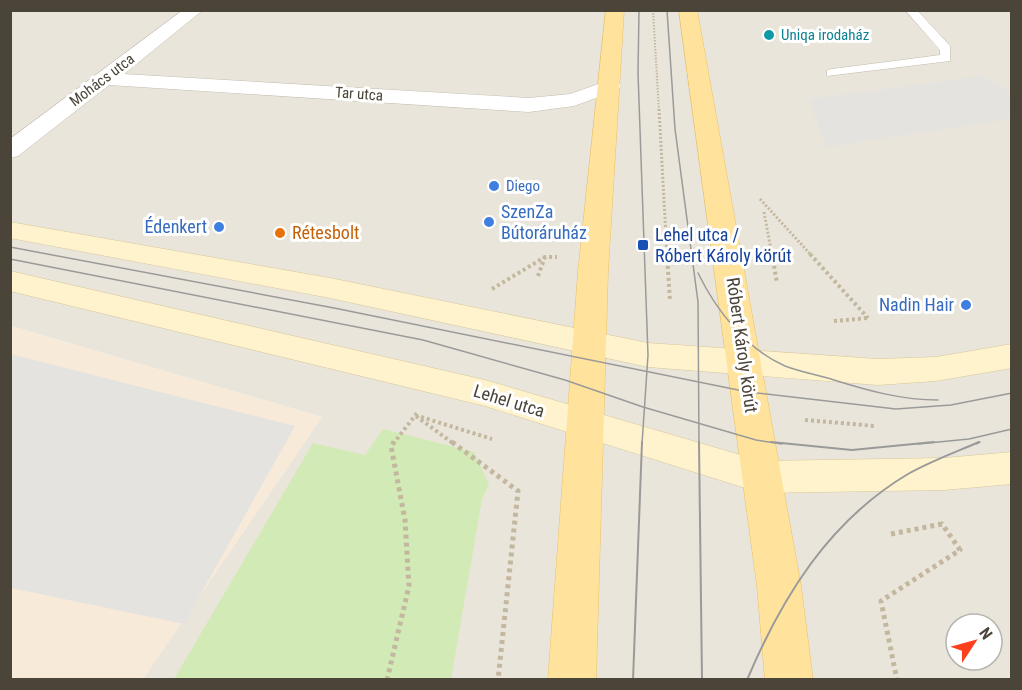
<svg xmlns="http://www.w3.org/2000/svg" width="1022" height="690" viewBox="0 0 1022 690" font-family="'Roboto Condensed',sans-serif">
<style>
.residential{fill:#eae5da;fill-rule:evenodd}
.commercial{fill:#f7ead8}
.green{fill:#d2eab5}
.parking{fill:#e5e3e0}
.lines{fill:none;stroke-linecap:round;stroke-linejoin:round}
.lane-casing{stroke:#c2bbae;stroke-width:1}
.street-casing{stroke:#c2bbae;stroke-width:1}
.secondary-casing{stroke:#d6c79b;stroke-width:1}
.primary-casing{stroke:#e6c16a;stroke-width:1}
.path-far3{stroke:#c4b79f;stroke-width:2;stroke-dasharray:1.5 1.5;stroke-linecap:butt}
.path-far2{stroke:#c4b79f;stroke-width:3;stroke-dasharray:2 2;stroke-linecap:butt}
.path-far1{stroke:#c4b79f;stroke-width:4;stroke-dasharray:3 3;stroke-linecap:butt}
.path{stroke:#c4b79f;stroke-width:5;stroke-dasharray:4 4;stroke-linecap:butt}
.lane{fill:#fff;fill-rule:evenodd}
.street{fill:#fff;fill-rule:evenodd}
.secondary{fill:#fff3cd;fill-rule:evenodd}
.primary{fill:#ffe39c;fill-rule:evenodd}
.tram-far1{stroke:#9a9a9a;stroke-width:1.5}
.tram{stroke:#9a9a9a;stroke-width:2}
.culture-dot{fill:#0f9aa8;stroke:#fff;stroke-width:2}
.shop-dot{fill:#3f7fe0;stroke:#fff;stroke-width:2}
.food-dot{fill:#e8710a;stroke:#fff;stroke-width:2}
.transit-dot{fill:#1a4fb4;stroke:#fff;stroke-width:2}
.labels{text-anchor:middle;stroke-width:6;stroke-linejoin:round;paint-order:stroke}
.far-culture-label{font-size:15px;fill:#0d838f;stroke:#fff;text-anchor:start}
.far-street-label{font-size:15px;fill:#4b4439;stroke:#fff}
.far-shop-label{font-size:15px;fill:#366cbe;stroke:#fff;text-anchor:start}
.shop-label{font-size:18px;fill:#366cbe;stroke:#fff;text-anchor:end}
.food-label{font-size:18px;fill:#c56008;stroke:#fff;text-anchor:start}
.transit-label{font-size:18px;fill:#164399;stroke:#fff;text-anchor:start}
.street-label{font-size:18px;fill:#4b4439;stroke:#fff}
</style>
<rect width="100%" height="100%" fill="#f6f3ec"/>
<path class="residential" d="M10,11h1001v668h-868l179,-262 -311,-91zM956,624h36v36h-36z"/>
<path class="commercial" d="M10,326l312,91 -179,262h-132z"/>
<path class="green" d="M383,429l91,23 15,33 -7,14 -31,180h-277l139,-236 52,12z"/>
<g class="parking">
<path d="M983,76l28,17v26l-185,28 -17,-48z"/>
<path d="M10,354l285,72 -111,198 -173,-36z"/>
</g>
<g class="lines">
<g class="lane-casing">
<path id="lane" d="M905,10h12l33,36v15l-123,15v-6l5,-1 108,-14v-5z"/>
</g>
<g class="street-casing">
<path id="street" d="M183,10h20l-79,64 405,24 41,-4 34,-12h14l3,4 -3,4 -44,16 -45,6 -420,-27 -91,71 -8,2v-19z"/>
</g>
<g class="secondary-casing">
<g id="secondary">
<path d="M10,222l320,56 318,65 230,16 58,-2 76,-13v24l-76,13 -58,4 -230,-18 -318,-69 -320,-60z"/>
<path d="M10,271l475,109 276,81 183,-3 68,-6v32l-68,6 -183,3 -276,-87 -475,-115z"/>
</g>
</g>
<g class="primary-casing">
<g id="primary">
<path d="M606,10h18l-16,262 -12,408h-48l30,-408z"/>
<path d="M679,10h18l104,576 12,94h-48l-8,-94z"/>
</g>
</g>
<path class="path-far3" d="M653,10l6,101"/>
<g class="path-far2">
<path d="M659,109l8,146"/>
<path d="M760,199l51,56"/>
<path d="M764,212l8,43"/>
</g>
<g class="path-far1">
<path d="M667,254l3,47"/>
<path d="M772,254l5,29"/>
<path d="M810,254l58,64"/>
<path d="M538,276l7,-19"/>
<path d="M492,289l53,-32h12"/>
<path d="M834,321l34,-3"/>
<path d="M416,416l38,28"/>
<path d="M421,417l71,22"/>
<path d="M805,420l70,6"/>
<path d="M393,444l24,-31"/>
</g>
<g class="path">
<path d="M452,442l66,49 -20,189"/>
<path d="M891,534l51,-10 18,26 -79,51 16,79"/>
<path d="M387,680l22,-94 -4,-66 -14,-74 3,-4"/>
</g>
<use href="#lane" class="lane"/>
<use href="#street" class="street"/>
<use href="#secondary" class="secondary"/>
<use href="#primary" class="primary"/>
<g class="tram-far1">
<path d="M639,10l-1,63 10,282 -6,89"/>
<path d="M667,10l8,119 23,173 1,142"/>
<path d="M10,247l324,61 414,84 148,17 55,-4 61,-12"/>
<path d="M10,259l413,81 142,40 78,27 113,33 26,4"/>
<path d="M698,273c18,37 48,76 87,93 15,6 34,9 49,14 35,11 68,20 104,20"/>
<path d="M918,444l51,-5 43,-10"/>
<path d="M976,444l4,-2"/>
</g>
<g class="tram">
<path d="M699,442l3,238"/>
<path d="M771,442l81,8 82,-8"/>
<path d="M633,680l9,-238"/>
<path d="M747,680c35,-83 82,-159 161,-206 23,-13 48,-22 71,-32"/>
</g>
</g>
<circle class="culture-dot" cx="769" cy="35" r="6"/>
<g class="shop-dot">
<circle cx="494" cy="186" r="6"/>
<circle cx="489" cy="222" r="6"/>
<circle cx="219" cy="227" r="6"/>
<circle cx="966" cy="305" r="6"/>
</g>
<circle class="food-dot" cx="280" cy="233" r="6"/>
<rect class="transit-dot" x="637" y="239" width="12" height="12" rx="3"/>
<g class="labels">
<g class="far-culture-label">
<text x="781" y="40">Uniqa irodaház</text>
</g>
<g class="far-street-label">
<text transform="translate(102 80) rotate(-37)" y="5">Mohács utca</text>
<text transform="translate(359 94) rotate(4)" y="5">Tar utca</text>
</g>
<g class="far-shop-label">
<text x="506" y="191">Diego</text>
</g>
<g class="shop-label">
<text x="501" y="218" text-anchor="start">SzenZa<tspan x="501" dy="21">Bútoráruház</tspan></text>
<text x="207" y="233">Édenkert</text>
<text x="954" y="311">Nadin Hair</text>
</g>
<g class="food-label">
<text x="292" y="239">Rétesbolt</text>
</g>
<g class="transit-label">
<text x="655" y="241">Lehel utca /<tspan x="655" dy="21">Róbert Károly körút</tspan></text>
</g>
<g class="street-label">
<text transform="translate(742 345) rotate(82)" y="6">Róbert Károly körút</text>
<text transform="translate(509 401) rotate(17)" y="6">Lehel utca</text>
</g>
</g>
<rect width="1022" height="690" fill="none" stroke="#4b4439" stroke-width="24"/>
<g transform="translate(974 642) rotate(54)"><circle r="28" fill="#ffffff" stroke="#b7b4b0" stroke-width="1.5"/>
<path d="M0-4.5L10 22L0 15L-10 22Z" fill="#fc3f1d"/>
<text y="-9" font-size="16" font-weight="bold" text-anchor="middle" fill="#4b4439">N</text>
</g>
</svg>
